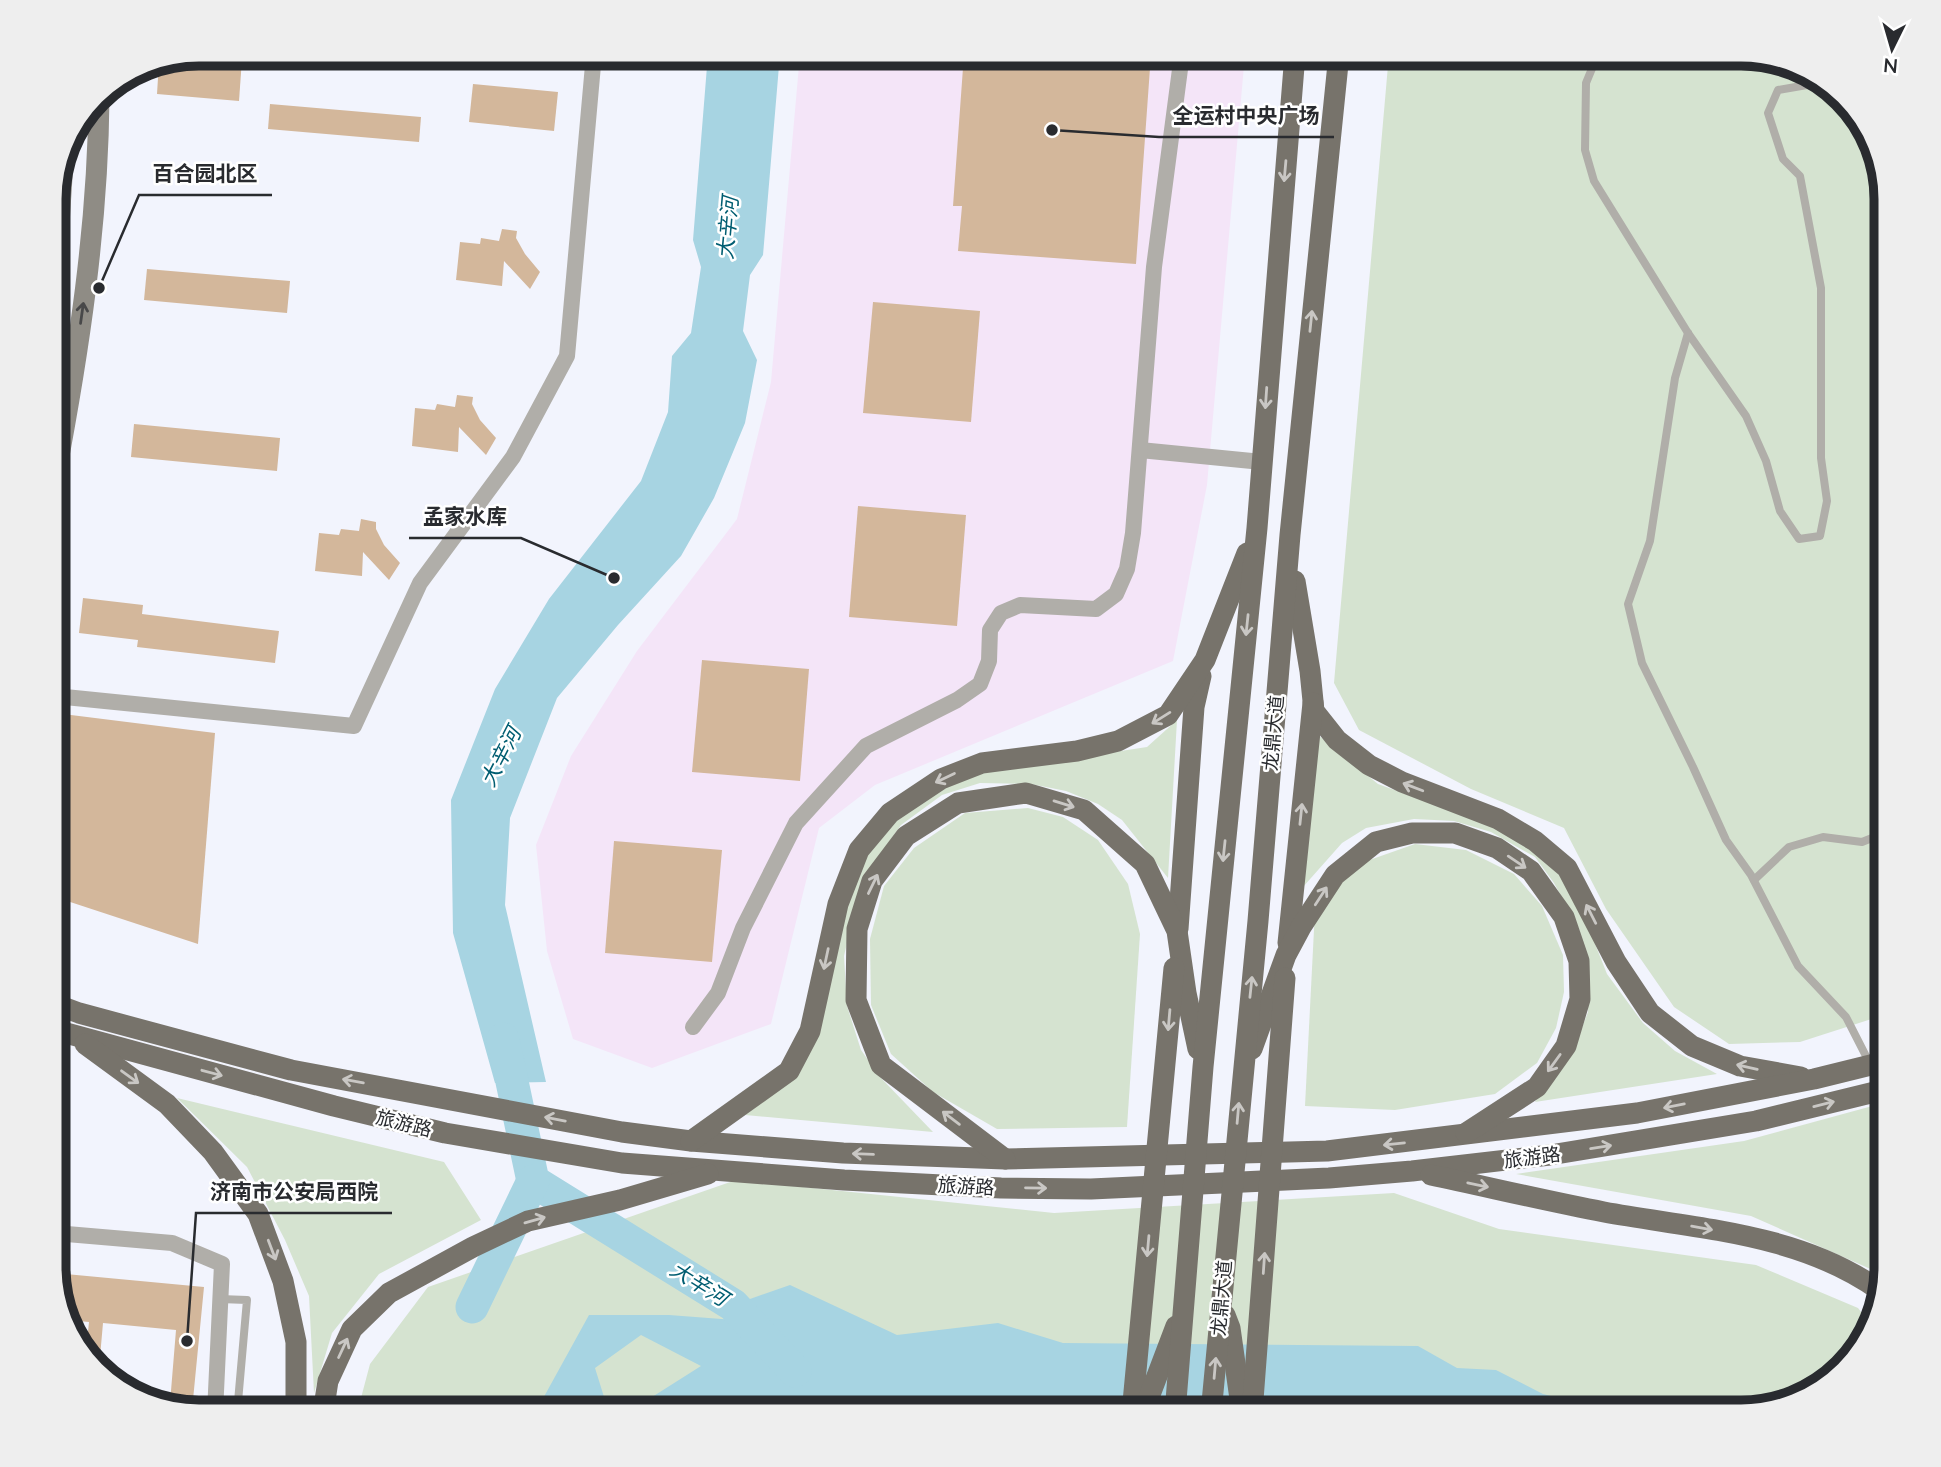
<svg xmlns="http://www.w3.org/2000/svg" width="1941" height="1467" viewBox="0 0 1941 1467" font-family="Lato,'Noto Sans SC',sans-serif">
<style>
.commercial{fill:#f4e5f8}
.green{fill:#d5e3d0}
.water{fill:#a7d4e2}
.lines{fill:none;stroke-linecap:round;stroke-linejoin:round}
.river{stroke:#a7d4e2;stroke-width:33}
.building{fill:#d3b79b}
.service{stroke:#b0aea9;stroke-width:8}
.minor{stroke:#b0aea9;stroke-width:16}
.secondary{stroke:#8f8c85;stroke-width:21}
.primary{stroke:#77736b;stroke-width:21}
.oneway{stroke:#c9c7c4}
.oneway2{stroke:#484849}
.labels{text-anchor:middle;stroke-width:5;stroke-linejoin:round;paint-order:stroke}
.street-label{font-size:19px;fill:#292b2f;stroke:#fff}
.water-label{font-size:21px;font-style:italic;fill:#005d71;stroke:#fff}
.rim{fill:none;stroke:#292b2f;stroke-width:9}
.leader{fill:none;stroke:#292b2f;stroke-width:2.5}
.callout-dot{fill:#292b2f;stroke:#fff;stroke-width:2.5}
.callout-label{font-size:21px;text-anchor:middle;font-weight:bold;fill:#292b2f;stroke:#fff;stroke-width:5;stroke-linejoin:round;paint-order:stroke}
</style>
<rect width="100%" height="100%" fill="#f2f4fd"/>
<path class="commercial" d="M800,54h445l-38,431 -34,176 -298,124 -56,43 -48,196 -119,44 -79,-29 -26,-88 -11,-106 35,-89 66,-105 100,-132 34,-137z"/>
<g class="green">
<path d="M1389,54h353l88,31 42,50 15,64v815l-87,28 -71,2 -55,-37 -68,-98 -42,-81 -93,-39 -112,-59 -25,-47z"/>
<path d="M1177,720l-9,158 -46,-58 -24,-16 -32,-13 -35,-7 -51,-1 -38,12 -41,30 -40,57 -17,74 3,50 14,44 19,27 53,55 -188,-17 49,-36 64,-211 35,-50 52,-34 38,-12 164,-25z"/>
<path d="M1318,735l60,49 113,41 48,26 24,28 25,47 19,48 36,49 32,28 42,23 -182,28 38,-51 15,-39 -1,-47 -8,-36 -25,-46 -19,-26 -44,-25 -37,-11 -40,-2 -48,9 -24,15 -39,44z"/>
<path d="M1028,808l35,9 35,23 30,44 12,50 -13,193 -130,2 -64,-37 -42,-38 -20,-49 -1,-66 14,-53 30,-38 51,-35z"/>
<path d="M1415,844l51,6 48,24 28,32 21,49 1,37 -8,36 -19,35 -42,31 -100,16 -90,-4 10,-196 46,-47z"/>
<path d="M177,1098l267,64 37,58 -102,54 -47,59 -18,60 -5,-97 -24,-56 -38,-73z"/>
<path d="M1887,1102v165l-3,8 -133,-59 -235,-42 228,-33z"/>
<path d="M736,1180l318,33 340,-20 105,36 257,36 102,43 10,13 -12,35 -51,42 -64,15h-1384l13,-49 58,-77z"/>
</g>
<g class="water">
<path d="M708,54h72l-17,201 -13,20 -7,56 14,29 -12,63 -31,75 -33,58 -63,69 -61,73 -47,120 -5,87 41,177 -51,1 -42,-150 -2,-133 44,-111 54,-90 92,-118 27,-69 4,-56 19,-23 10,-66 -8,-27z"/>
<path d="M790,1285l107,50 101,-12 65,20 355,3 39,22 39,2 47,24 75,19h-264l-13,-9 -27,-7 -236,1 -20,15h-436l19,-9 60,-38 -60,-31 -46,33 14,45h-74l54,-98h80l79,6 19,19 -34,-35z"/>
</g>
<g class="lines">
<g class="river">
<path d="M503,1039l30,142 200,124 62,66"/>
<path d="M472,1307l61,-126"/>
</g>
</g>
<g class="building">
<path d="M964,54h187l-15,210 -178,-13 4,-45h-9z"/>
<path d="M194,55l48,4 -3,42 -82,-7 2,-32z"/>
<path d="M473,84l85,8 -4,39 -85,-9z"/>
<path d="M270,104l151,13 -2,25 -151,-13z"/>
<path d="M502,229l15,2 -1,7 9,16 15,18 -10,17 -26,-28 -2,25 -46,-6 4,-38 20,2 1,-6 18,3z"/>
<path d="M147,269l143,12 -3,32 -143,-13z"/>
<path d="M873,302l107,9 -9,111 -108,-9z"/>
<path d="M457,395l16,2 -1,7 8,16 16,18 -10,17 -27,-28 -1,25 -46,-6 3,-38 20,2 2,-6 18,3z"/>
<path d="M134,424l146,14 -3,33 -146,-14z"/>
<path d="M858,506l108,9 -9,111 -108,-9z"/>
<path d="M361,519l15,3v7l8,16 16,18 -11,17 -26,-28 -1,24 -47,-5 4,-38 20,2 2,-6 18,2z"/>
<path d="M83,598l60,7 -1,9 137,17 -4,32 -138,-16 1,-7 -59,-7z"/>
<path d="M702,660l107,9 -9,112 -108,-9z"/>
<path d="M55,713l160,20 -17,211 -143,-47z"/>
<path d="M614,841l108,9 -10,112 -107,-9z"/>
<path d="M55,1273l149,14 -12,123 -22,-7 6,-73 -73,-7 -4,45 -13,-16 3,-30 -23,-2z"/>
</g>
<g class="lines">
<g class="service">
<path d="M1598,54l-12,29 -1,67 9,31 94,152 58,83 20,45 14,50 19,28 21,-3 7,-35 -6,-43v-170l-21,-112 -17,-17 -15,-46 10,-23 29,-5 26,3"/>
<path d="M1688,333l-13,45 -25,163 -22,63 14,59 51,104 33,73 25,35 47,91 48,51 23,45"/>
<path d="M1754,880l35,-33 34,-10 39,5 25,-10"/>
<path d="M220,1299l27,1 -10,113"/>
</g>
<g class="minor">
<path d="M1140,450l122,12"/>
<path d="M55,696l299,30 66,-143 93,-126 54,-101 27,-302"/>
<path d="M693,1027l25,-34 25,-65 53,-105 70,-77 91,-46 23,-16 9,-23 1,-31 11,-17 19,-8 76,4 20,-15 11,-25 6,-36 21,-266 28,-213"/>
<path d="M55,1233l117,10 50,21 -7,149"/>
</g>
<g class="secondary">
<path d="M55,253l4,-29 4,-63"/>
<path d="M55,477c24,-126 43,-252 44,-380"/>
</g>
<g class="primary">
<path d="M1295,581l15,90 4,40 23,29 32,25 33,17 96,37 37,22 32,27 49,94 34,51 42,33 48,20 61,11"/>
<path d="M1178,929l16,-222 7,-31"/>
<path d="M1288,943l25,-240"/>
<path d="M55,1004l24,9 212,57 331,62 69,9 152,12 162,6 322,-8 310,-38 177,-34 73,-18"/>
<path d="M55,1030l279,76 111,27 177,30 222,17 157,8 90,1 238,-11 83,-7 138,-16 206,-34 131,-32"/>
<path d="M85,1044l82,60 46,48 45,62 25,67 13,61v71"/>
<path d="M1252,1049l34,-94 15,-28 34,-52 41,-33 36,-9h43l42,15 34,23 33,46 15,44 1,38 -14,47 -29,41 -71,46"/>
<path d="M691,1141l98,-70 21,-40 28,-127 21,-54 31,-37 51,-34 41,-16 95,-12 41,-10 50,-26 37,-55 42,-107"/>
<path d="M1005,1159l-124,-94 -25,-65 1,-71 15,-48 34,-45 52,-33 68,-10 58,17 61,54 32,67 9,62 12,56"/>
<path d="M1431,1175c57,12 115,26 173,37 93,17 195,21 275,78"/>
<path d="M1225,1315l5,13 12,85"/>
<path d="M323,1413l5,-32 24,-52 37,-36 84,-46 55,-26 92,-21 88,-26"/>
<path d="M1132,1413l42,-445"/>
<path d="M1143,1413l33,-87"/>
<path d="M1175,1413l28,-346 54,-539 38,-474"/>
<path d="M1211,1413l47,-492 32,-386 49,-481"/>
<path d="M1252,1413l33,-435"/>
</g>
</g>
<defs><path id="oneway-shaft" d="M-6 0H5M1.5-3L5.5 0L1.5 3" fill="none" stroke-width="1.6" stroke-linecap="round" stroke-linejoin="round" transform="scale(1.75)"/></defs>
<g class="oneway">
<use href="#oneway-shaft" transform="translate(1285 171) rotate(95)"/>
<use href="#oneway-shaft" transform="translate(1311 321) rotate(-84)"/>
<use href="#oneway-shaft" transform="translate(1266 398) rotate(94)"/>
<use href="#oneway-shaft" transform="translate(1247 625) rotate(96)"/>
<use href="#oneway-shaft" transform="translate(1161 718) rotate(148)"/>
<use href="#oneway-shaft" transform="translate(945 778) rotate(154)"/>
<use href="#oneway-shaft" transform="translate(1413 787) rotate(-159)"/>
<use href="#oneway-shaft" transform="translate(1064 804) rotate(17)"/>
<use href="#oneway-shaft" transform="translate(1301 814) rotate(-84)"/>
<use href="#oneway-shaft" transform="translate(1224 851) rotate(96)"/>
<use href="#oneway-shaft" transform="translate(1517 862) rotate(34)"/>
<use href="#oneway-shaft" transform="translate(873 884) rotate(-64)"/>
<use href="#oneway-shaft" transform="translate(1321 896) rotate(-57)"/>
<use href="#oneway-shaft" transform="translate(1591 914) rotate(-117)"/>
<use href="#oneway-shaft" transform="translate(826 959) rotate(102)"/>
<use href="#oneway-shaft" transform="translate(1251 987) rotate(-84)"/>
<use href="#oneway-shaft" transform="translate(1169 1020) rotate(95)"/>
<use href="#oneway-shaft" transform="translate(1554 1063) rotate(126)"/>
<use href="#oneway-shaft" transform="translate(1747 1067) rotate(-167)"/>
<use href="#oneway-shaft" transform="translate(212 1073) rotate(15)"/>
<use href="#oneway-shaft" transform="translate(130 1077) rotate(36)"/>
<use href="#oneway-shaft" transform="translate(353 1081) rotate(-170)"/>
<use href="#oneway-shaft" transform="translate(1824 1104) rotate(-14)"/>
<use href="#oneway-shaft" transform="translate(1674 1106) rotate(169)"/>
<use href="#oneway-shaft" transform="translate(1238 1113) rotate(-85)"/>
<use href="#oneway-shaft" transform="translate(951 1118) rotate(-143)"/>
<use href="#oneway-shaft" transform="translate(555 1119) rotate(-169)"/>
<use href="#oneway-shaft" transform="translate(1394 1144) rotate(174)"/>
<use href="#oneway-shaft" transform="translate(1601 1147) rotate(-9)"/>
<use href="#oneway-shaft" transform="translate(863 1154) rotate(-178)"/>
<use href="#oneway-shaft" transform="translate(1478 1185) rotate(12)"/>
<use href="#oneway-shaft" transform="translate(1036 1188) rotate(1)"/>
<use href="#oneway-shaft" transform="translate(535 1220) rotate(-16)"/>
<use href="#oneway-shaft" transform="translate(1702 1228) rotate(10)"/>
<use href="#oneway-shaft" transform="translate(1148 1246) rotate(95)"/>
<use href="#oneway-shaft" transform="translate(272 1250) rotate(69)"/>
<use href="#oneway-shaft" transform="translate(1264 1263) rotate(-86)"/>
<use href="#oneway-shaft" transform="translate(343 1348) rotate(-65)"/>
<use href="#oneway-shaft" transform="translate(1215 1368) rotate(-85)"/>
</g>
<use class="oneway2" href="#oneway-shaft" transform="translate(82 313) rotate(-82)"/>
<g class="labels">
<g class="street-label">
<text transform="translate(1273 733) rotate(-85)" y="7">龙鼎大道</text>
<text transform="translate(404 1123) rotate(14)" y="7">旅游路</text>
<text transform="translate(1532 1157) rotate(-7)" y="7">旅游路</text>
<text transform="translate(966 1186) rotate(3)" y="7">旅游路</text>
<text transform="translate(1221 1298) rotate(-85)" y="7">龙鼎大道</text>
</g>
<g class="water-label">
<text transform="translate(728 228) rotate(-85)" y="7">大辛河</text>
<text transform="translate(501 757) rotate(-63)" y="7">大辛河</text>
<text transform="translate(699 1284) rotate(32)" y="7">大辛河</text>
</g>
</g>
<path d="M0 0H1941V1467H0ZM199 66H1741A133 133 0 0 1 1874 199V1267A133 133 0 0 1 1741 1400H199A133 133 0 0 1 66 1267V199A133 133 0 0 1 199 66Z" fill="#eee" fill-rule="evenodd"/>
<path class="rim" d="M199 66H1741A133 133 0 0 1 1874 199V1267A133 133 0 0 1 1741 1400H199A133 133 0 0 1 66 1267V199A133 133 0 0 1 199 66Z"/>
<path class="leader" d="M1052 130L1159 137H1334M99 288L139 195H272M614 578L521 538H409M187 1341L196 1213H392"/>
<g class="callout-dot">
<circle cx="1052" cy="130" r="7"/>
<circle cx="99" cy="288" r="7"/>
<circle cx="614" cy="578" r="7"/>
<circle cx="187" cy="1341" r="7"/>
</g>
<g class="callout-label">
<text x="1246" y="123">全运村中央广场</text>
<text x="205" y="181">百合园北区</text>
<text x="465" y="524">孟家水库</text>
<text x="294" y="1199">济南市公安局西院</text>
</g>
<g transform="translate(1892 49) rotate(185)" stroke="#ffffff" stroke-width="5" paint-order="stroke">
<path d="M0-5L12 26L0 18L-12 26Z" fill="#292b2f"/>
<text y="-10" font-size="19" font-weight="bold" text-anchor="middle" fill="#292b2f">N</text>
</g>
</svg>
